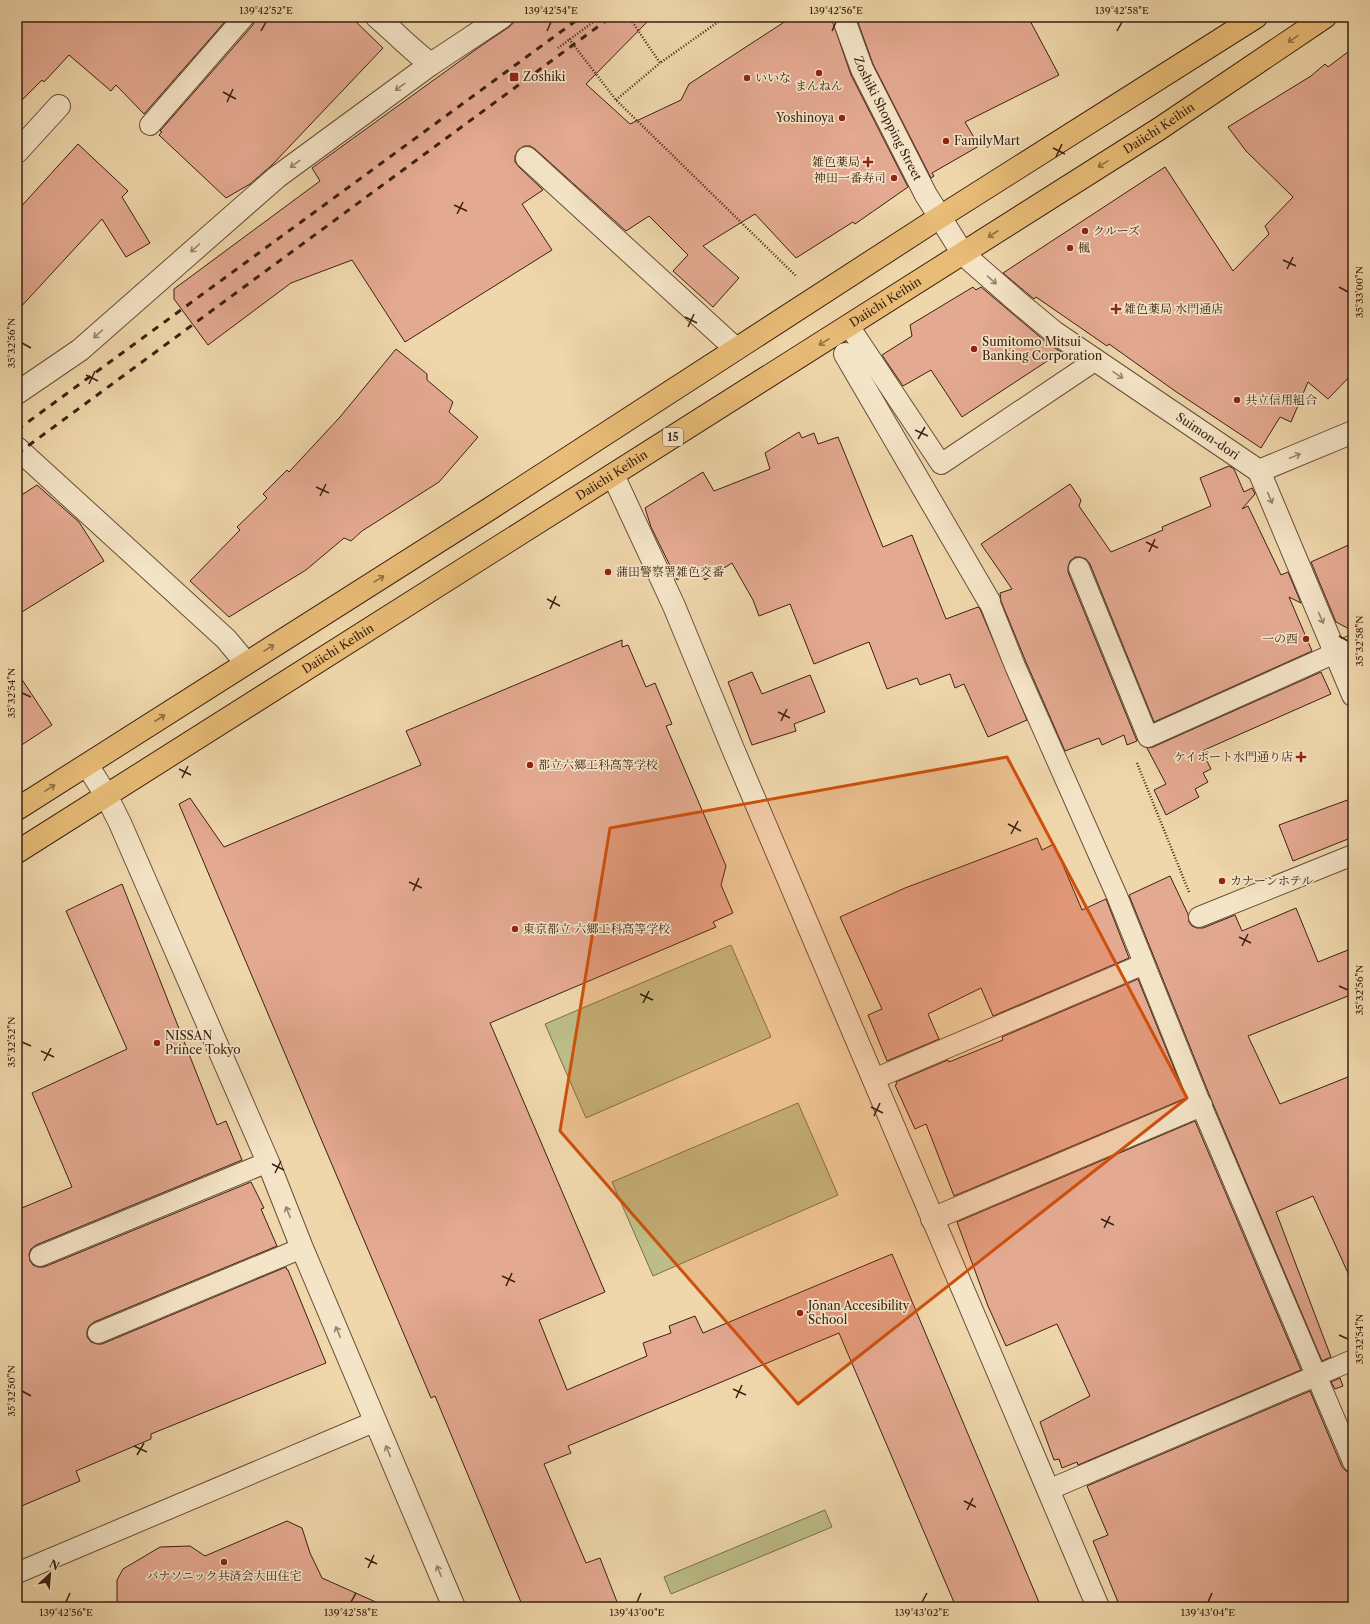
<svg xmlns="http://www.w3.org/2000/svg" width="1370" height="1624" viewBox="0 0 1370 1624" font-family="'Libre Caslon Text','Noto Serif JP',serif">
<style>
.green{fill:#bcbd87;stroke:#7c6e4c}
.building{fill:#e4a991;stroke:#3b2012}
.lines{fill:none;stroke-linecap:round;stroke-linejoin:round}
.service-casing{stroke:#684e38;stroke-width:22}
.pedestrian-casing{stroke:#684e38;stroke-width:24}
.minor-casing{stroke:#684e38;stroke-width:24}
.trunk-casing{stroke:#3b2012;stroke-width:24}
.path{stroke:#3b2012;stroke-width:2.5;stroke-dasharray:1 2;stroke-linecap:butt}
.service{stroke:#f5e5c8;stroke-width:20}
.pedestrian{stroke:#f5e5c8;stroke-width:22}
.minor{stroke:#f5e5c8;stroke-width:22}
.trunk{stroke:#e8bc76;stroke-width:22}
.rail{stroke:#3b2012;stroke-width:3;stroke-dasharray:7 7;stroke-linecap:butt}
.oneway{stroke:#926e44}
.oneway2{stroke:#98826d}
.marked{fill:#ce500d;fill-opacity:0.2;stroke:#ce500d;stroke-width:3;stroke-linejoin:round}
.ticks{fill:none;stroke:#3b2012;stroke-width:1.5}
.poi-dot{fill:#8f2418;stroke:#f5e5c8;stroke-width:1.5}
.labels{text-anchor:middle;stroke-width:3.5;stroke-linejoin:round;paint-order:stroke}
.shield{fill:#f5e5c8;stroke:#735b49;stroke-width:1}
.shield-label{font-size:11px;font-weight:bold;fill:#3b2012}
.poi-label{font-size:12px;fill:#3b2012;stroke:#f5e5c8;text-anchor:start}
.street-label{font-size:12px;fill:#3b2012;stroke:#f5e5c8}
.neatline{fill:none;stroke:#3b2012;stroke-width:1.5}
.ticks-label{font-size:10px;text-anchor:middle;fill:#3b2012}
</style>
<rect width="100%" height="100%" fill="#efd7ab"/>
<filter id="stains"><feTurbulence type="fractalNoise" baseFrequency=".005" numOctaves="4"/><feColorMatrix values="0 0 0 0 .2 0 0 0 0 .09 0 0 0 0 .02 0 0 0 .5 -.17"/></filter>
<radialGradient id="worn" r=".72"><stop offset=".6" stop-color="#630" stop-opacity="0"/><stop offset="1" stop-color="#630" stop-opacity=".3"/></radialGradient>
<g class="green">
<path d="M731,945l40,92 -185,81 -41,-94z"/>
<path d="M798,1103l40,92 -185,81 -41,-94z"/>
<path d="M825,1510l7,17 -161,67 -7,-17z"/>
</g>
<g class="building">
<path d="M17,17h212l-85,97 -28,-29 -5,6 -42,-36 -25,27 -2,-2 -25,25z"/>
<path d="M255,17h96l32,31 -111,117 -22,19 -24,14 -67,-63 3,-3 -2,-1 93,-106z"/>
<path d="M520,17h132l-66,67 44,40 51,-24 8,-16 103,-67h39l20,58 57,112 -53,37 -2,-2 -57,36 -41,-44 -52,32 36,32 -26,29 -40,-36 15,-16 -39,-39 -23,15 -91,-82 -5,-3h-6l-6,4 -3,6v6l4,5 24,23 -21,14 30,46 -147,92 -53,-82 -61,23 -83,62 -34,-46v-10l146,-108 -8,-13 166,-120 31,-21z"/>
<path d="M856,17h172l31,58 -94,47 14,24 -47,27 2,3 -3,2 -58,-114z"/>
<path d="M1353,48v325l-25,26 -20,-17 -17,40 -11,-5 -19,31 -86,-57 -66,-47 -2,2 -71,-49 -2,2 -31,-26 162,-106 68,104 36,-37 -4,-8 28,-29 -47,-46 -18,-24 83,-51 14,-12 3,3z"/>
<path d="M78,144l50,47 -6,6 28,46 -24,14 -24,-38 -85,92v-100z"/>
<path d="M973,287l3,3 5,-3 65,55 15,10 -99,65 -31,-47 -28,16 -21,-31 30,-19 -2,-11z"/>
<path d="M396,349l31,25v6l26,22 -4,10 29,25 -39,45 -77,49 -11,10 -7,-3 -38,32 -77,47 -39,-36 50,-51 -3,-3 30,-29 -4,-4 24,-24 2,2 51,-55z"/>
<path d="M799,432l3,6 12,-5 4,11 20,-7 45,110 29,-12 34,84 32,-12 2,2 47,111 -39,17 -24,-53 -9,4 -5,-14 -30,11 -3,-7 -30,11 -18,-47 -55,22 -24,-60 -31,12 -6,-16 -21,-37 -27,17 -3,-5 -5,3 -5,-8 -15,10 -26,-53 -6,-19 58,-36 11,19 56,-22 -5,-16z"/>
<path d="M1229,466l5,3 10,23 8,-4 3,6 -13,15 6,-3 33,69 7,-3 13,31 -12,-6 23,54 -158,71 -64,-158 -4,-5 -6,-2h-5l-5,4 -2,6v5l69,169 -10,4 -3,-10 -22,10 -3,-7 -34,13 -39,-89 -25,-61 -1,-8 12,-4 -31,-45 89,-60 11,16 -2,6 32,46 52,-22 -1,-3 49,-21 -11,-28z"/>
<path d="M37,485l42,37 25,39 -87,54v-117z"/>
<path d="M1353,543v88l-17,-9 -25,-60z"/>
<path d="M622,640v7l6,-2 18,42 9,-4 17,41 -6,2 60,140 -5,19 12,28 -20,9 3,5 -226,96 115,269 -66,28 28,70 80,-34 -4,-13 28,-10 -2,-7 26,-10 8,17 189,-79 149,353h-85l-117,-274 -271,113 3,7 -27,11 42,99 14,-5 19,49h-96l-88,-211 -4,2 -252,-594 11,-6 34,49 197,-82 -15,-34z"/>
<path d="M17,672l35,53 -35,23z"/>
<path d="M752,672l10,22 48,-19 15,37 -31,12 2,7 -44,14 -24,-63z"/>
<path d="M1321,672l10,22 -129,57 9,18 -8,4 5,9 -13,7 4,8 -33,18 -12,-25 12,-6 -19,-36 6,-1z"/>
<path d="M1353,798v39l-60,24 -14,-36z"/>
<path d="M1037,838l5,12 12,-6 28,66 24,-11 23,59 -136,58 -12,-28 -53,26 11,25 -52,22 -19,-46 14,-6 -42,-92 65,-29z"/>
<path d="M1170,876l18,38 1,8 3,4 5,2h6l32,-13 7,16 54,-23 22,54 35,-14v46l-105,42 32,68 73,-29v209l-40,-88 -37,16 55,145 -9,4 -109,-257 -84,-209z"/>
<path d="M122,884l95,241 9,-4 16,39 -206,85 -5,4 -2,5 1,7 3,4 5,2h6l207,-85 13,26 -3,1 16,37 -183,76 -5,4 -2,5v6l4,5 6,2h5l184,-77 1,3h1l38,93 -175,71v5l-75,32 4,10 -63,27v-298l55,-23 -40,-94 95,-44 -61,-138z"/>
<path d="M1138,979l48,119 -232,98 -28,-72 -11,5 -20,-44 2,-1 -1,-2 52,-22 1,2 54,-22 -1,-3z"/>
<path d="M1195,1121l106,249 -223,95 -1,-3 -15,6 -3,-9 -5,1 -14,-38 50,-26 -33,-72 -51,22 -18,-40 -31,-84z"/>
<path d="M1340,1378l3,8 -8,3 -4,-7z"/>
<path d="M1310,1391l32,76 4,4 4,2 3,7v127h-233l-27,-66 15,-6 -21,-49z"/>
<path d="M287,1521l15,7 8,25 12,25 65,29h-270v-27l6,-11 37,-22 30,-1 15,10z"/>
</g>
<g class="lines">
<g class="service-casing">
<g id="service">
<path d="M150,125l94,-108"/>
<path d="M849,326l92,138 155,-104"/>
<path d="M1079,568l69,169 205,-92"/>
<path d="M989,601l26,65 102,230 84,209 152,357"/>
<path d="M1199,917l154,-62"/>
<path d="M874,1079l270,-115"/>
<path d="M40,1256l228,-94"/>
<path d="M98,1333l204,-85"/>
<path d="M1048,1490l305,-130"/>
<path d="M17,1573l359,-152"/>
</g>
</g>
<g class="pedestrian-casing">
<g id="pedestrian">
<path id="s1" d="M843,17l19,52 64,126 14,22"/>
</g>
</g>
<g class="minor-casing">
<g id="minor">
<path d="M377,17c19,16 35,34 54,47"/>
<path d="M17,152l42,-46"/>
<path d="M527,158l209,191"/>
<path id="s2" d="M940,217l23,37 56,49 35,29 205,139 94,224"/>
<path d="M845,354l144,247"/>
<path d="M17,393l63,-43 197,-173 154,-113 71,-47"/>
<path d="M17,448l209,191 20,24"/>
<path d="M1259,471l94,-39"/>
<path d="M613,475l61,131 59,143 365,858"/>
<path d="M87,765l19,30 14,28 148,339 34,86 152,359"/>
<path d="M932,1219l269,-114"/>
</g>
</g>
<g class="trunk-casing">
<g id="trunk">
<path d="M17,809l474,-301 449,-291 316,-200"/>
<path id="s3" d="M17,852l1142,-723 166,-112"/>
</g>
</g>
<g class="path">
<path d="M629,17l31,46 65,-46"/>
<path d="M569,39l47,61 180,176"/>
<path d="M558,48l42,-31"/>
<path d="M616,100l44,-37"/>
<path d="M1137,763l52,129"/>
</g>
<use href="#service" class="service"/>
<use href="#pedestrian" class="pedestrian"/>
<use href="#minor" class="minor"/>
<use href="#trunk" class="trunk"/>
<g class="rail">
<path d="M17,430l564,-413"/>
<path d="M17,454l594,-437"/>
</g>
</g>
<defs><path id="oneway-shaft" d="M-6 0H5M1.5-3L5.5 0L1.5 3" fill="none" stroke-width="1.6" stroke-linecap="round" stroke-linejoin="round"/></defs>
<g class="oneway">
<use href="#oneway-shaft" transform="translate(1293 39) rotate(146)"/>
<use href="#oneway-shaft" transform="translate(1103 164) rotate(148)"/>
<use href="#oneway-shaft" transform="translate(993 234) rotate(147)"/>
<use href="#oneway-shaft" transform="translate(824 342) rotate(148)"/>
<use href="#oneway-shaft" transform="translate(379 579) rotate(-32)"/>
<use href="#oneway-shaft" transform="translate(269 648) rotate(-32)"/>
<use href="#oneway-shaft" transform="translate(160 718) rotate(-33)"/>
<use href="#oneway-shaft" transform="translate(50 788) rotate(-32)"/>
</g>
<g class="oneway2">
<use href="#oneway-shaft" transform="translate(400 87) rotate(144)"/>
<use href="#oneway-shaft" transform="translate(295 164) rotate(144)"/>
<use href="#oneway-shaft" transform="translate(195 248) rotate(138)"/>
<use href="#oneway-shaft" transform="translate(992 280) rotate(41)"/>
<use href="#oneway-shaft" transform="translate(98 334) rotate(138)"/>
<use href="#oneway-shaft" transform="translate(1118 375) rotate(34)"/>
<use href="#oneway-shaft" transform="translate(1295 456) rotate(-22)"/>
<use href="#oneway-shaft" transform="translate(1270 498) rotate(67)"/>
<use href="#oneway-shaft" transform="translate(1321 618) rotate(67)"/>
<use href="#oneway-shaft" transform="translate(288 1212) rotate(-112)"/>
<use href="#oneway-shaft" transform="translate(338 1332) rotate(-113)"/>
<use href="#oneway-shaft" transform="translate(388 1451) rotate(-113)"/>
<use href="#oneway-shaft" transform="translate(439 1571) rotate(-113)"/>
</g>
<path class="marked" d="M1007,757l180,341 -389,306 -238,-273 50,-303z"/>
<path class="ticks" d="M261,31l5,-9M547,31l4,-9M832,31l4,-9M1117,31l5,-9M223,92l13,7M227,102l6,-13M1053,148l12,6M1056,157l6,-13M454,205l13,6M457,214l6,-12M1283,260l13,6M1287,269l6,-12M1339,287l9,5M685,317l12,6M688,327l6,-13M22,343l9,5M86,375l12,6M89,384l6,-13M915,430l13,6M918,439l7,-12M316,487l13,6M320,496l6,-12M1146,542l12,6M1149,552l6,-13M547,599l13,7M550,609l6,-13M1339,636l9,5M22,693l9,4M778,712l12,6M781,721l6,-12M179,769l12,6M182,778l6,-12M1008,824l13,7M1011,834l7,-13M409,882l13,6M413,891l6,-13M1239,937l12,6M1242,946l6,-12M1339,986l9,4M640,994l13,6M643,1003l6,-12M22,1042l9,4M41,1051l13,6M44,1061l7,-13M871,1107l12,6M874,1116l6,-13M272,1164l12,6M275,1173l6,-12M1101,1219l13,6M1104,1228l6,-12M502,1276l13,6M506,1286l6,-13M1339,1335l9,4M733,1389l13,6M22,1391l9,5M736,1398l6,-13M134,1446l13,6M137,1455l7,-12M964,1501l12,6M967,1510l6,-12M365,1558l12,6M368,1568l6,-13M66,1602l4,-9M351,1602l5,-9M637,1602l4,-9M922,1602l5,-9M1208,1602l4,-9"/>
<g class="poi-dot">
<circle cx="819" cy="73" r="4"/>
<rect x="509" y="72" width="10" height="10" rx="2"/>
<circle cx="747" cy="78" r="4"/>
<circle cx="842" cy="118" r="4"/>
<circle cx="946" cy="141" r="4"/>
<path d="M866 156h4v4h4v4h-4v4h-4v-4h-4v-4h4z"/>
<circle cx="894" cy="178" r="4"/>
<circle cx="1085" cy="231" r="4"/>
<circle cx="1070" cy="248" r="4"/>
<path d="M1114 303h4v4h4v4h-4v4h-4v-4h-4v-4h4z"/>
<circle cx="974" cy="349" r="4"/>
<circle cx="1237" cy="400" r="4"/>
<circle cx="608" cy="572" r="4"/>
<circle cx="1306" cy="639" r="4"/>
<path d="M1299 751h4v4h4v4h-4v4h-4v-4h-4v-4h4z"/>
<circle cx="530" cy="765" r="4"/>
<circle cx="1222" cy="881" r="4"/>
<circle cx="515" cy="929" r="4"/>
<circle cx="157" cy="1043" r="4"/>
<circle cx="800" cy="1313" r="4"/>
<circle cx="224" cy="1562" r="4"/>
</g>
<g class="labels">
<rect class="shield" x="663" y="428" width="20" height="18" rx="3"/>
<g class="shield-label">
<text x="673" y="441">15</text>
</g>
<g class="poi-label">
<text x="523" y="81">Zoshiki</text>
<text x="755" y="82">いいな</text>
<text x="819" y="90" text-anchor="middle">まんねん</text>
<text x="834" y="122" text-anchor="end">Yoshinoya</text>
<text x="954" y="145">FamilyMart</text>
<text x="860" y="166" text-anchor="end">雑色薬局</text>
<text x="886" y="182" text-anchor="end">神田一番寿司</text>
<text x="1093" y="235">クルーズ</text>
<text x="1078" y="252">楓</text>
<text x="1124" y="313">雑色薬局 水門通店</text>
<text x="982" y="346">Sumitomo Mitsui<tspan x="982" dy="14">Banking Corporation</tspan></text>
<text x="1245" y="404">共立信用組合</text>
<text x="616" y="576">蒲田警察署雑色交番</text>
<text x="1298" y="643" text-anchor="end">一の酉</text>
<text x="1293" y="761" text-anchor="end">ケイポート水門通り店</text>
<text x="538" y="769">都立六郷工科高等学校</text>
<text x="1230" y="885">カナーンホテル</text>
<text x="523" y="933">東京都立 六郷工科高等学校</text>
<text x="165" y="1040">NISSAN<tspan x="165" dy="14">Prince Tokyo</tspan></text>
<text x="808" y="1310">Jōnan Accesibility<tspan x="808" dy="14">School</tspan></text>
<text x="224" y="1580" text-anchor="middle">パナソニック共済会大田住宅</text>
</g>
<g class="street-label">
<text dy="4" stroke="none"><textPath href="#s1" startOffset="111">Zoshiki Shopping Street</textPath></text>
<text dy="4" stroke="none"><textPath href="#s3" startOffset="1352">Daiichi Keihin</textPath></text>
<text dy="4" stroke="none"><textPath href="#s3" startOffset="1028">Daiichi Keihin</textPath></text>
<text dy="4" stroke="none"><textPath href="#s2" startOffset="349">Suimon-dori</textPath></text>
<text dy="4" stroke="none"><textPath href="#s3" startOffset="704">Daiichi Keihin</textPath></text>
<text dy="4" stroke="none"><textPath href="#s3" startOffset="380">Daiichi Keihin</textPath></text>
</g>
</g>
<rect width="1370" height="1624" fill="none" stroke="#efd7ab" stroke-width="44"/>
<g transform="translate(50 1574) rotate(26)" stroke="#f5e5c8" stroke-width="3" paint-order="stroke">
<path d="M0-3L7 15L0 10L-7 15Z" fill="#3b2012"/>
<text y="-6" font-size="11" font-weight="bold" text-anchor="middle" fill="#3b2012">N</text>
</g>
<rect x="22" y="22" width="1326" height="1580" class="neatline"/>
<g class="ticks-label">
<text x="266" y="14">139°42'52"E</text>
<text x="551" y="14">139°42'54"E</text>
<text x="836" y="14">139°42'56"E</text>
<text x="1122" y="14">139°42'58"E</text>
<text transform="translate(1359 292) rotate(-90)" y="4">35°33'00"N</text>
<text transform="translate(11 343) rotate(-90)" y="4">35°32'56"N</text>
<text transform="translate(1359 641) rotate(-90)" y="4">35°32'58"N</text>
<text transform="translate(11 693) rotate(-90)" y="4">35°32'54"N</text>
<text transform="translate(1359 990) rotate(-90)" y="4">35°32'56"N</text>
<text transform="translate(11 1042) rotate(-90)" y="4">35°32'52"N</text>
<text transform="translate(1359 1339) rotate(-90)" y="4">35°32'54"N</text>
<text transform="translate(11 1391) rotate(-90)" y="4">35°32'50"N</text>
<text x="66" y="1616">139°42'56"E</text>
<text x="351" y="1616">139°42'58"E</text>
<text x="637" y="1616">139°43'00"E</text>
<text x="922" y="1616">139°43'02"E</text>
<text x="1208" y="1616">139°43'04"E</text>
</g>
<rect width="100%" height="100%" filter="url(#stains)"/>
<rect width="100%" height="100%" fill="url(#worn)"/>
</svg>
